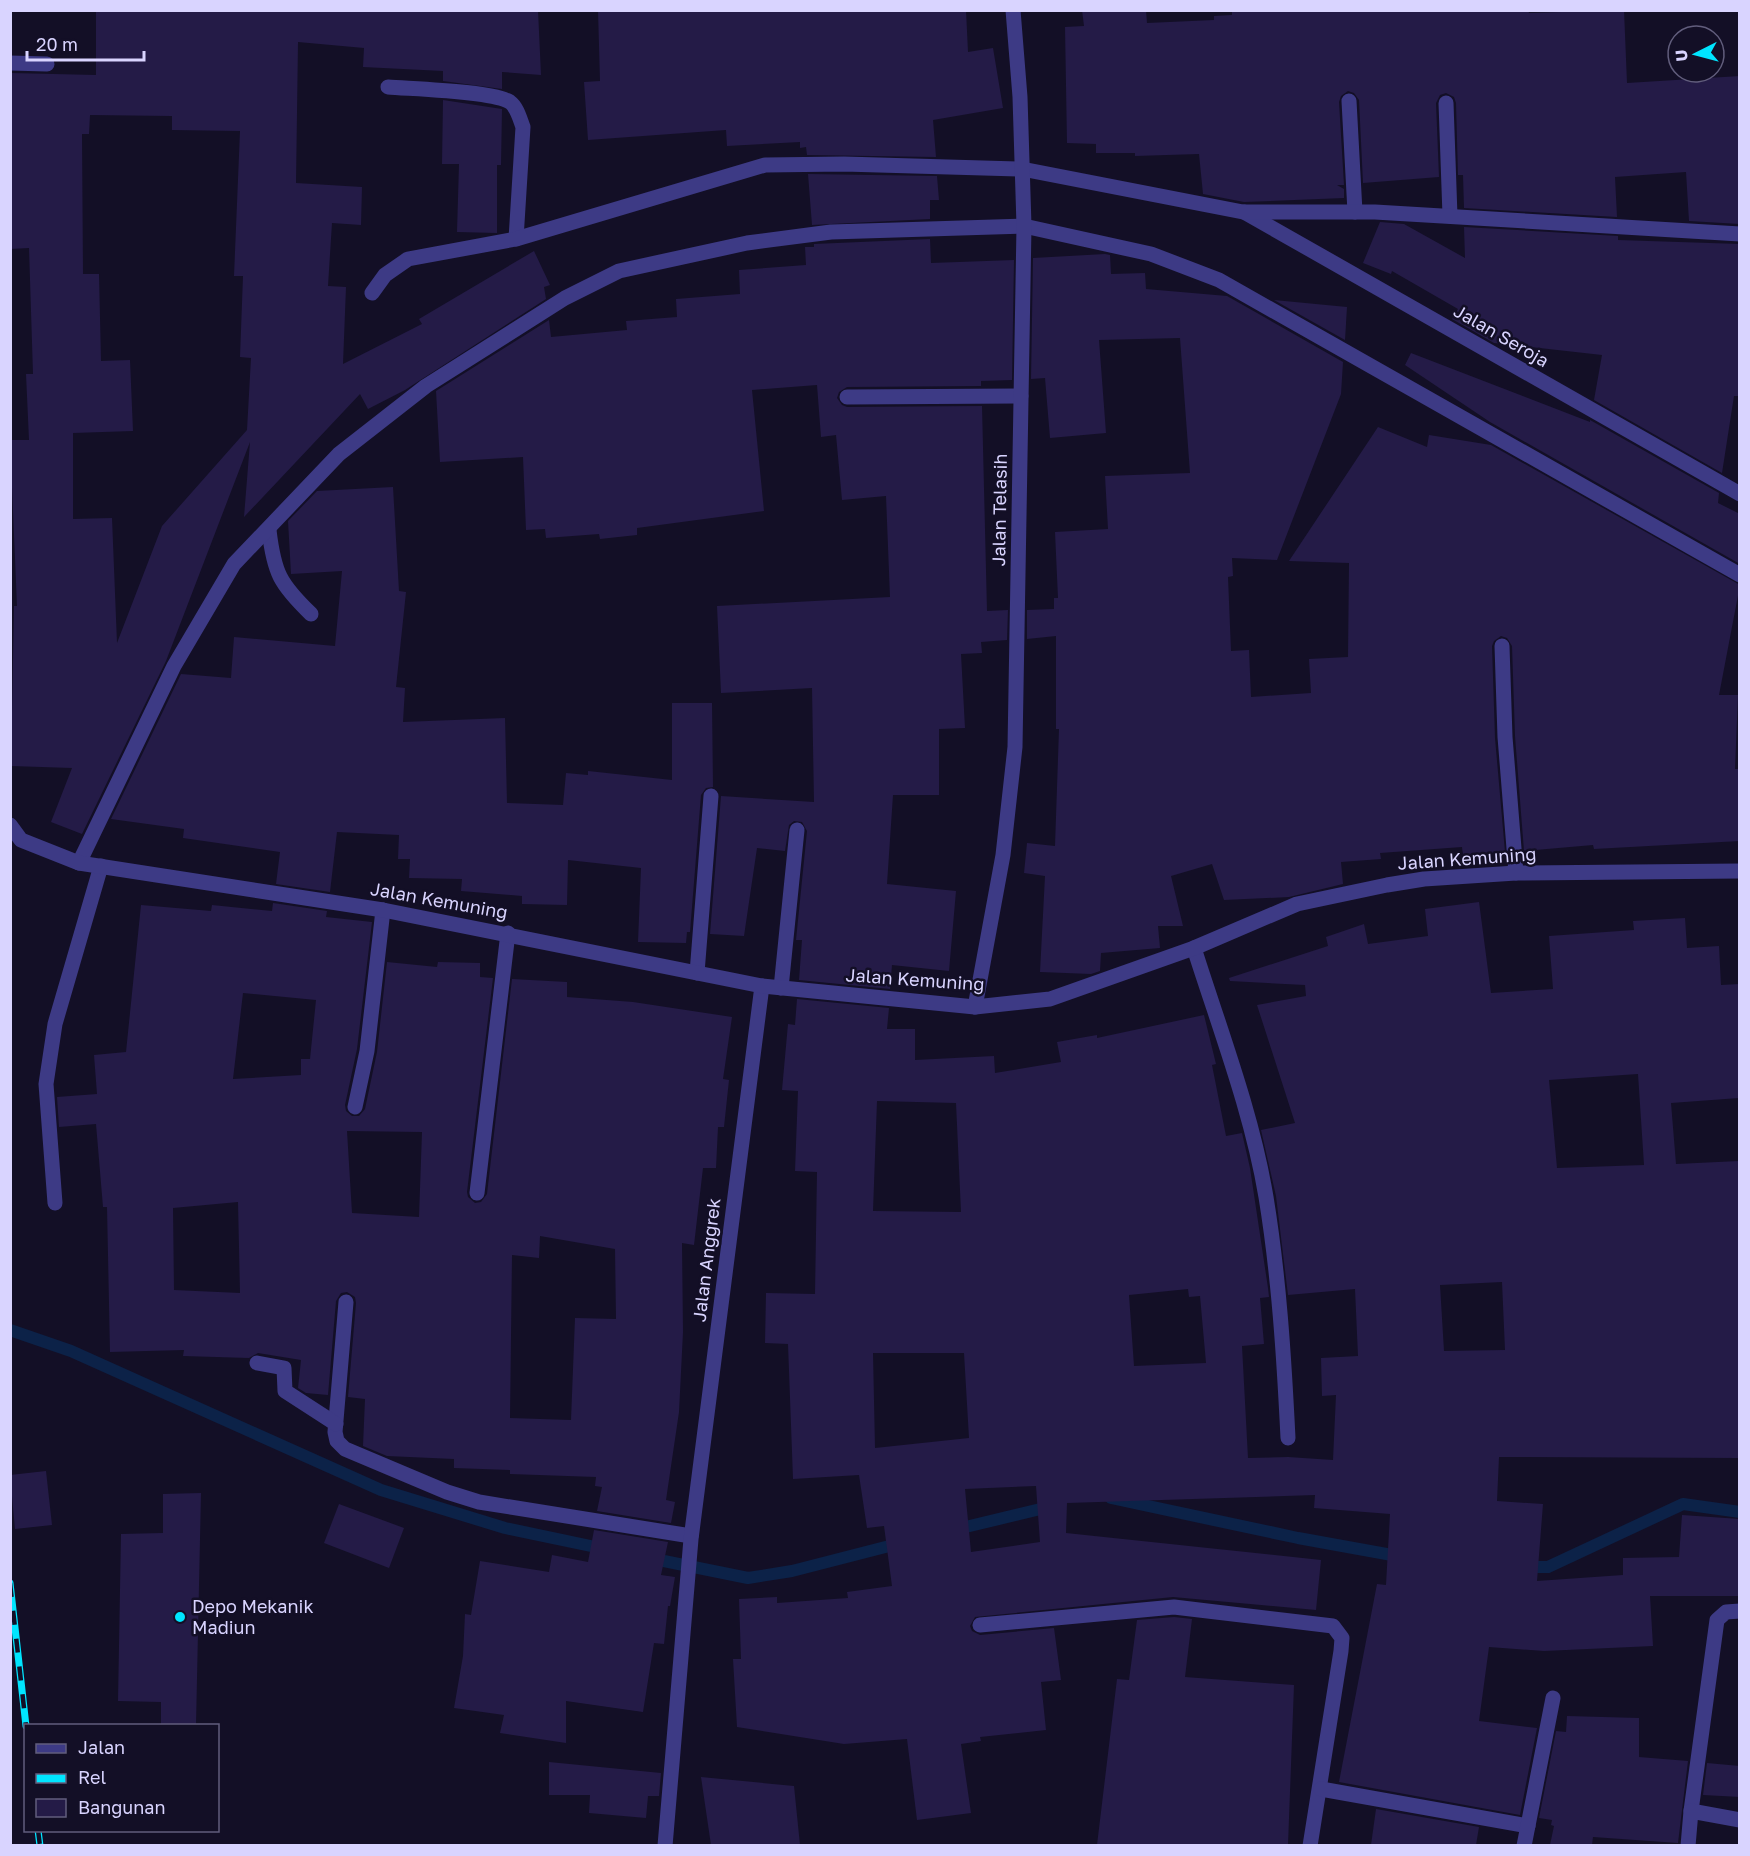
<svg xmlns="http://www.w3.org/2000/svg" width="1750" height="1856" viewBox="0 0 1750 1856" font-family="'Golos Text',sans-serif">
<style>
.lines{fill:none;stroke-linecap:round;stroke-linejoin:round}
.stream{stroke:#0c2248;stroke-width:12}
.building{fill:#241b47;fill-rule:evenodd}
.service{stroke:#3d3a85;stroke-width:15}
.minor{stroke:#3d3a85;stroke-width:15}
.tertiary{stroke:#3d3a85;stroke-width:15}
.rail-casing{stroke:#00e5ff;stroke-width:7}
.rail{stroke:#130f26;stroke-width:4.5;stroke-dasharray:14;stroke-linecap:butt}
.poi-dot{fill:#00e5ff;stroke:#130f26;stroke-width:2}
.labels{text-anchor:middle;stroke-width:5;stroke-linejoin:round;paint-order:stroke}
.street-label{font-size:18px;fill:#d9d4ff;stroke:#130f26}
.poi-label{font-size:18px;fill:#d9d4ff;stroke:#130f26;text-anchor:start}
</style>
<rect width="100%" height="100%" fill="#130f26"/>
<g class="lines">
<g class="stream">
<path d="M10,1330l61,21 310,139 124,38 100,21"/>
<path d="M1111,1498l187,40 105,19"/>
<path d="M953,1530l100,-24"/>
<path d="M649,1558l99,20 44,-7 109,-28"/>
<path d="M1521,1567h27l135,-63 57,8"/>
</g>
</g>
<g class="building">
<path d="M96,10h442l3,65 -39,-3v17l-59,-8v-10l-80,-4 1,-19 -66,-6 -2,141 66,4 -1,38 -29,-2 -4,63 18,1 -3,77 79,-40 -3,-5 115,-68 16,34 -6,2 2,12 -141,91 -37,19 -8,-15 -116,123 6,-75 -84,219 -84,173 -31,-12 21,-54 -61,-2 3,-160h3l-7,-166h19l-3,-66h7l-4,-126 -19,1v-176l86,2zM90,115l82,1v14l68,1 -6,145h9l-3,81 11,1 -4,72 -85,96 -45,117 -5,-125 -39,1v-86l60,-2 -3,-71 -29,1 -2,-87h-16l-1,-140h7z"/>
<path d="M598,10h368l2,42 25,-4 10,60 -70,12 3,37 -129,-2 -1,-8 -6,1v-6l-73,4 -1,-16 -138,10 -4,-58 16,-1z"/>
<path d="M1082,10h64l1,13 67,-3v-4l18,-1v-5h296l1,3 95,-3 3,73 113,-7v148l-51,-3 -3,-49 -71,5 2,40 -153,-9 -1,-33h-5l-2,-72 -2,-6 -8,-4 -6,2 -4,8 3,74 -76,6 -4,-83 -5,-7 -6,-2 -7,5 -2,6 5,83h-7l7,4v9l-100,4 -41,-8 -4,-40 -64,2v-3h-39v-9l-29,-1 -2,-116 19,-1z"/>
<path d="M443,100l59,9 -1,56h-4v68l-40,-1 2,-68h-17z"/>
<path d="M808,174l129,2 2,24h-9v19l-118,6z"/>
<path d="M1380,222l24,2 61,34 -1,-31 154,9v4l122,4v152h-6l-12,77 -128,-73 8,-45 -108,-12 -42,-24 6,-10 -66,-38 -1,3 -28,-11z"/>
<path d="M930,239l1,24 83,-3 -2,120 -31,1v5l-134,1 -8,5 -2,6 5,7 5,2 135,-1 5,205 21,-1 -1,30 -26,2 1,11 -21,1 4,74 -26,1v66h-46l-6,89 69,7 -7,80 -57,-6 -2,24 -91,-9 3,-40h-6l11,-109 -5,-9 -8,-1 -5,4 -4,26 -28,-3 -13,88 -34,-2 11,-138 93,6 -2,-114 -91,5 -4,-87 173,-9 -4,-101 -44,4 -6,-65 -15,2 -4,-52 -65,5 12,121 -127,17v7l-37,4 -1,-5 -53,4 -1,-9 -19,1 -3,-73 -83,5 -4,-71 113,-71 2,17 76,-7 -1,-9 51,-4 -1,-18 64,-5 -1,-24 67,-5 -1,-18h9v-3z"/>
<path d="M1105,254l5,1 1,19 34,-1 1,16 81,7 116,66 -2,32 -64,166 -45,-2 1,18 -5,1 3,74 18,-1 2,47 60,-4 -2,-34 39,-2 1,-94 -60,-2 89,-134 49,20 2,-12 62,10 249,140 -21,110h19l-3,74h5v72l-146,8 -1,-4 -69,6 -9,-115 -3,-90 -5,-8 -6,-2 -7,5 -2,5 3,92 10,114 -42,4 -1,-9 -82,6 1,6 -40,3 2,22 -54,13 -65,3 -12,-36 -41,12 12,50h-25l2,22 -59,5 -1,18 -9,3 -51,-2 5,-96 -21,-3 3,-30 28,3 4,-117h-3v-93l-29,3v-29l27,-1v-11h4l-3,-66 53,-3 -3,-53 85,-3 -10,-135 -81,2 7,93 -56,5 -5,-60 -14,1 2,-121z"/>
<path d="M1274,300l73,7 -2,33z"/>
<path d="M1411,353l179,69v-2l129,73 -1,10 22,11v50l-250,-142 -85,-57z"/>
<path d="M393,487l6,104 7,1 -10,95 9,1 -2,34 102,-4 2,85 56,2 3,-32 22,2v-4l84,9v-77h40l1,84 -7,1 -5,7 -11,137h-3l-1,11 -48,-1 3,-74 -73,-8 -1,45 -45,-1v-8l-61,-5 1,-12 -53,-1 1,-19h-12l1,-24 -62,-3 -7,60 -54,-8 4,-32 -97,-14 1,-9 -73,-10 70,-145 50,4 3,-41 101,9 7,-75 -51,3 -3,-53 29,-30z"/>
<path d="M1479,902l12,91 62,-4 -4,-53 85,-6 -1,-9 52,-3 2,30 32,-2 2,39 19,-1 -1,114 -68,5 5,61 63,-3 1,297 -241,-1 -2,44 46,3 -6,77 86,-6v-17l56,-1 3,-42 58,4v77h-90l3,50 -109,5 -55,-4 -10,74 58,7 -17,87 -181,-33 38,-198 9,1 4,-71 -76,-6 1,-13 -248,8 -1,30 255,27 -5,50 -143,-13 -198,20 -5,9 2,5 8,4 74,-7 7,52 -20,2 5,48 -66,7 1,4 -20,3 10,69 -54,7 -10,-81 -63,5 -107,-17 -4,-68h8l-2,-60 38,-2v6l71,-5 -1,-6 45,-6 -8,-60 -17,2 -8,-53 -66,4 -5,-135 -23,-1 1,-50 49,1 2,-122 -22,-1 3,-80 -16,-1 6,-66 7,1 2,-26 92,9 -2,21h28v31l79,-4 1,17 66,-11 -4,-20 40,-7v3l107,-23 12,49 -4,1 14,71 16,-3 8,35 18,120 1,9 -9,1 4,46 -22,2 6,112 40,-1 45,3 3,-65 -14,1 -1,-38 37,-2 -3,-67 -67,6 -12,-99 -15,-66 34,-7 -38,-118 49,-9 -1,-11 -75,-4 -1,-3 99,-32 -2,-9 38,-13 4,20 60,-8 -3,-27zM1638,1074l6,91 -87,3 -8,-88zM877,1101l79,2 5,109 -88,-1zM1502,1282l3,68 -61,1 -4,-66zM1188,1289l1,8 11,-1 6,67 -72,3 -5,-71zM873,1353h91l5,85 -94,10zM1036,1486l4,56 -69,10 -6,-63z"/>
<path d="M273,903l54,8 -1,6 46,5 -15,127 -12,56 1,6 6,5h7l6,-7 12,-57 10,-90 50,5 1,-5 42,1v14l13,1 -26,214 1,5 7,6 6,-1 6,-8 25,-215 55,3v15l66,5 99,15 -9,62 6,1 -5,47h-6l-2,41h-13l-9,77 -12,-2 1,89 -4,80 -13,88 9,2 -4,21 -74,-12 5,-24 -7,-1 1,-9 -86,-3v-4l-56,-2v-9l-67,-3 -24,-10 2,-47 -17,-2 8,-94 -1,-6 -8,-5 -6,1 -5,8 -8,94 -22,-2 -8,-5 3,-28 -43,-7 -9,5 -66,-2 1,-6 -74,2 -3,-145h-4l-7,-83 -37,3 -2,-30 40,-3 -3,-39 32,-3 15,-147 70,6 1,-6 60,6zM243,993l73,7 -6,59h-9v16l-68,4zM347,1131l75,1 -3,85 -67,-4zM238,1202l2,91 -66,-3 -1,-82zM540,1236l75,13 1,70 -41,-1 -4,102 -61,-2 2,-163 27,3z"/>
<path d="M46,1471l6,54 -37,4 -5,-54z"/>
<path d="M201,1493l-5,232h-35v-23l-43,-1 3,-167 42,-1v-39z"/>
<path d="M339,1504l65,24 -15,40 -65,-25z"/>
<path d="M594,1530l74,12 -7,33 14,2 -5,29h-2l-4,38 -10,-1 -11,69 -77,-11v42l-66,-10 4,-18 -50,-7 9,-52 2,-42 6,1 9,-54 69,11 3,-17 36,7z"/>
<path d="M1174,1617l18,2 -7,58 109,8 -6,160h-191l20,-166 12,1 8,-60z"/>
<path d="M1567,1716l72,2v39l49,4 -10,82 -85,-6 -1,8h-42l4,-19 -3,-1 1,-5 -13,-2 17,-87 10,1z"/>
<path d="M549,1762l112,11 -2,23h-11l-2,22 -57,-5 1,-18h-41z"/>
<path d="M1707,1763l33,3v31l-37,-2z"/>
<path d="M701,1777l93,9 6,59h-89z"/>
<path d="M1376,1809l103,18 -3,18h-105z"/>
</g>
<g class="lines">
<g class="service">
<path d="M10,63l37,1"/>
<path d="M269,530c5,43 11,54 42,84"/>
</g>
<g class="minor">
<path d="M388,87c24,2 104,4 122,15 7,5 10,17 13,25l-7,112"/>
<path d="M1349,101l6,111"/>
<path d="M1446,103l4,113"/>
<path d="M1244,212l496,282"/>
<path d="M372,293l13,-18 23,-16 108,-20 249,-74 79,-1 178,5 221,43h132l365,22"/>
<path d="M847,397l174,-1"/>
<path d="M1502,646l3,91 11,136"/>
<path d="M79,863l95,-197 60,-102 105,-110 87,-68 139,-88 54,-27 128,-28 84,-11 193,-6 127,28 68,26 521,295"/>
<path d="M1194,948c26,82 58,165 72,249 13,80 18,160 22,241"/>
<path d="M697,973l14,-177"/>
<path d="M781,988l16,-158"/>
<path d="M975,1007l28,-152 12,-108 9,-521 -4,-129 -7,-87"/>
<path d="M355,1107l12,-56 16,-141"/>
<path d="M477,1193l31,-260"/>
<path d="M55,1203l-9,-119 9,-60 46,-158"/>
<path d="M346,1302l-11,130 2,9 8,8 102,43 32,10 212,34"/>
<path d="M257,1363l27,5 1,23 51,33"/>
<path d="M980,1625l194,-18 159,19 9,12 -1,13 -31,195"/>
<path d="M1321,1789l207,37"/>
<path d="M1691,1811l26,-191 9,-8 14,-1"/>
<path d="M665,1846l26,-307 71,-553"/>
<path d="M1524,1846l29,-148"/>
<path d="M1688,1846l3,-35 49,9"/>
</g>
<path class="tertiary" d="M10,825l11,15 58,23 304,47 379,76 213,21 75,-8 144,-51 103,-44 90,-19 37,-6 92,-6 224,-2"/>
<g class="rail-casing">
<g id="rail">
<path d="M10,1583l16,143"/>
<path d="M38,1830l2,16"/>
</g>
</g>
<use href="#rail" class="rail"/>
</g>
<circle class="poi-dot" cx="180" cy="1617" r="6"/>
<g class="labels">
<g class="street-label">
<text transform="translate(1501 336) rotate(30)" y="6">Jalan Seroja</text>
<text transform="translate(1000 510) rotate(-89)" y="6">Jalan Telasih</text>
<text transform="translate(1467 859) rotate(-4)" y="6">Jalan Kemuning</text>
<text transform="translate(439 901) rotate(10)" y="6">Jalan Kemuning</text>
<text transform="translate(915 980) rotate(4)" y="6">Jalan Kemuning</text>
<text transform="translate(707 1260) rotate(-83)" y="6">Jalan Anggrek</text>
</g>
<g class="poi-label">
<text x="192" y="1613">Depo Mekanik<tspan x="192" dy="21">Madiun</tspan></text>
</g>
</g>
<rect width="1750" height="1856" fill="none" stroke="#d9d4ff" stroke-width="24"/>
<rect x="24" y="1724" width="195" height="108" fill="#130f26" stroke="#625e7d" stroke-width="1.5"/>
<rect x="36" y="1744" width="30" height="9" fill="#3d3a85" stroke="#625e7d" stroke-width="1.5"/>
<text x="78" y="1754" font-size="18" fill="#d9d4ff">Jalan</text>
<rect x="36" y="1774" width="30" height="9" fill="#00e5ff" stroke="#625e7d" stroke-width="1.5"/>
<text x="78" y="1784" font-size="18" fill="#d9d4ff">Rel</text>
<rect x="36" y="1799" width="30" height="18" fill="#241b47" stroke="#625e7d" stroke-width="1.5"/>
<text x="78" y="1814" font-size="18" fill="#d9d4ff">Bangunan</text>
<g transform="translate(1696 54) rotate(264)"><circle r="28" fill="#130f26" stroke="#625e7d" stroke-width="1.5"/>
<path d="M0-4.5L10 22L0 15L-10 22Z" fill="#00e5ff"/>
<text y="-9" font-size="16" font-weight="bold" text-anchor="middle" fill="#d9d4ff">U</text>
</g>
<path d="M27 51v9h117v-9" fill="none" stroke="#d9d4ff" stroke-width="3"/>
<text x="36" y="51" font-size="18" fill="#d9d4ff" stroke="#130f26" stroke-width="4.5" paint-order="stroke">20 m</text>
</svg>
